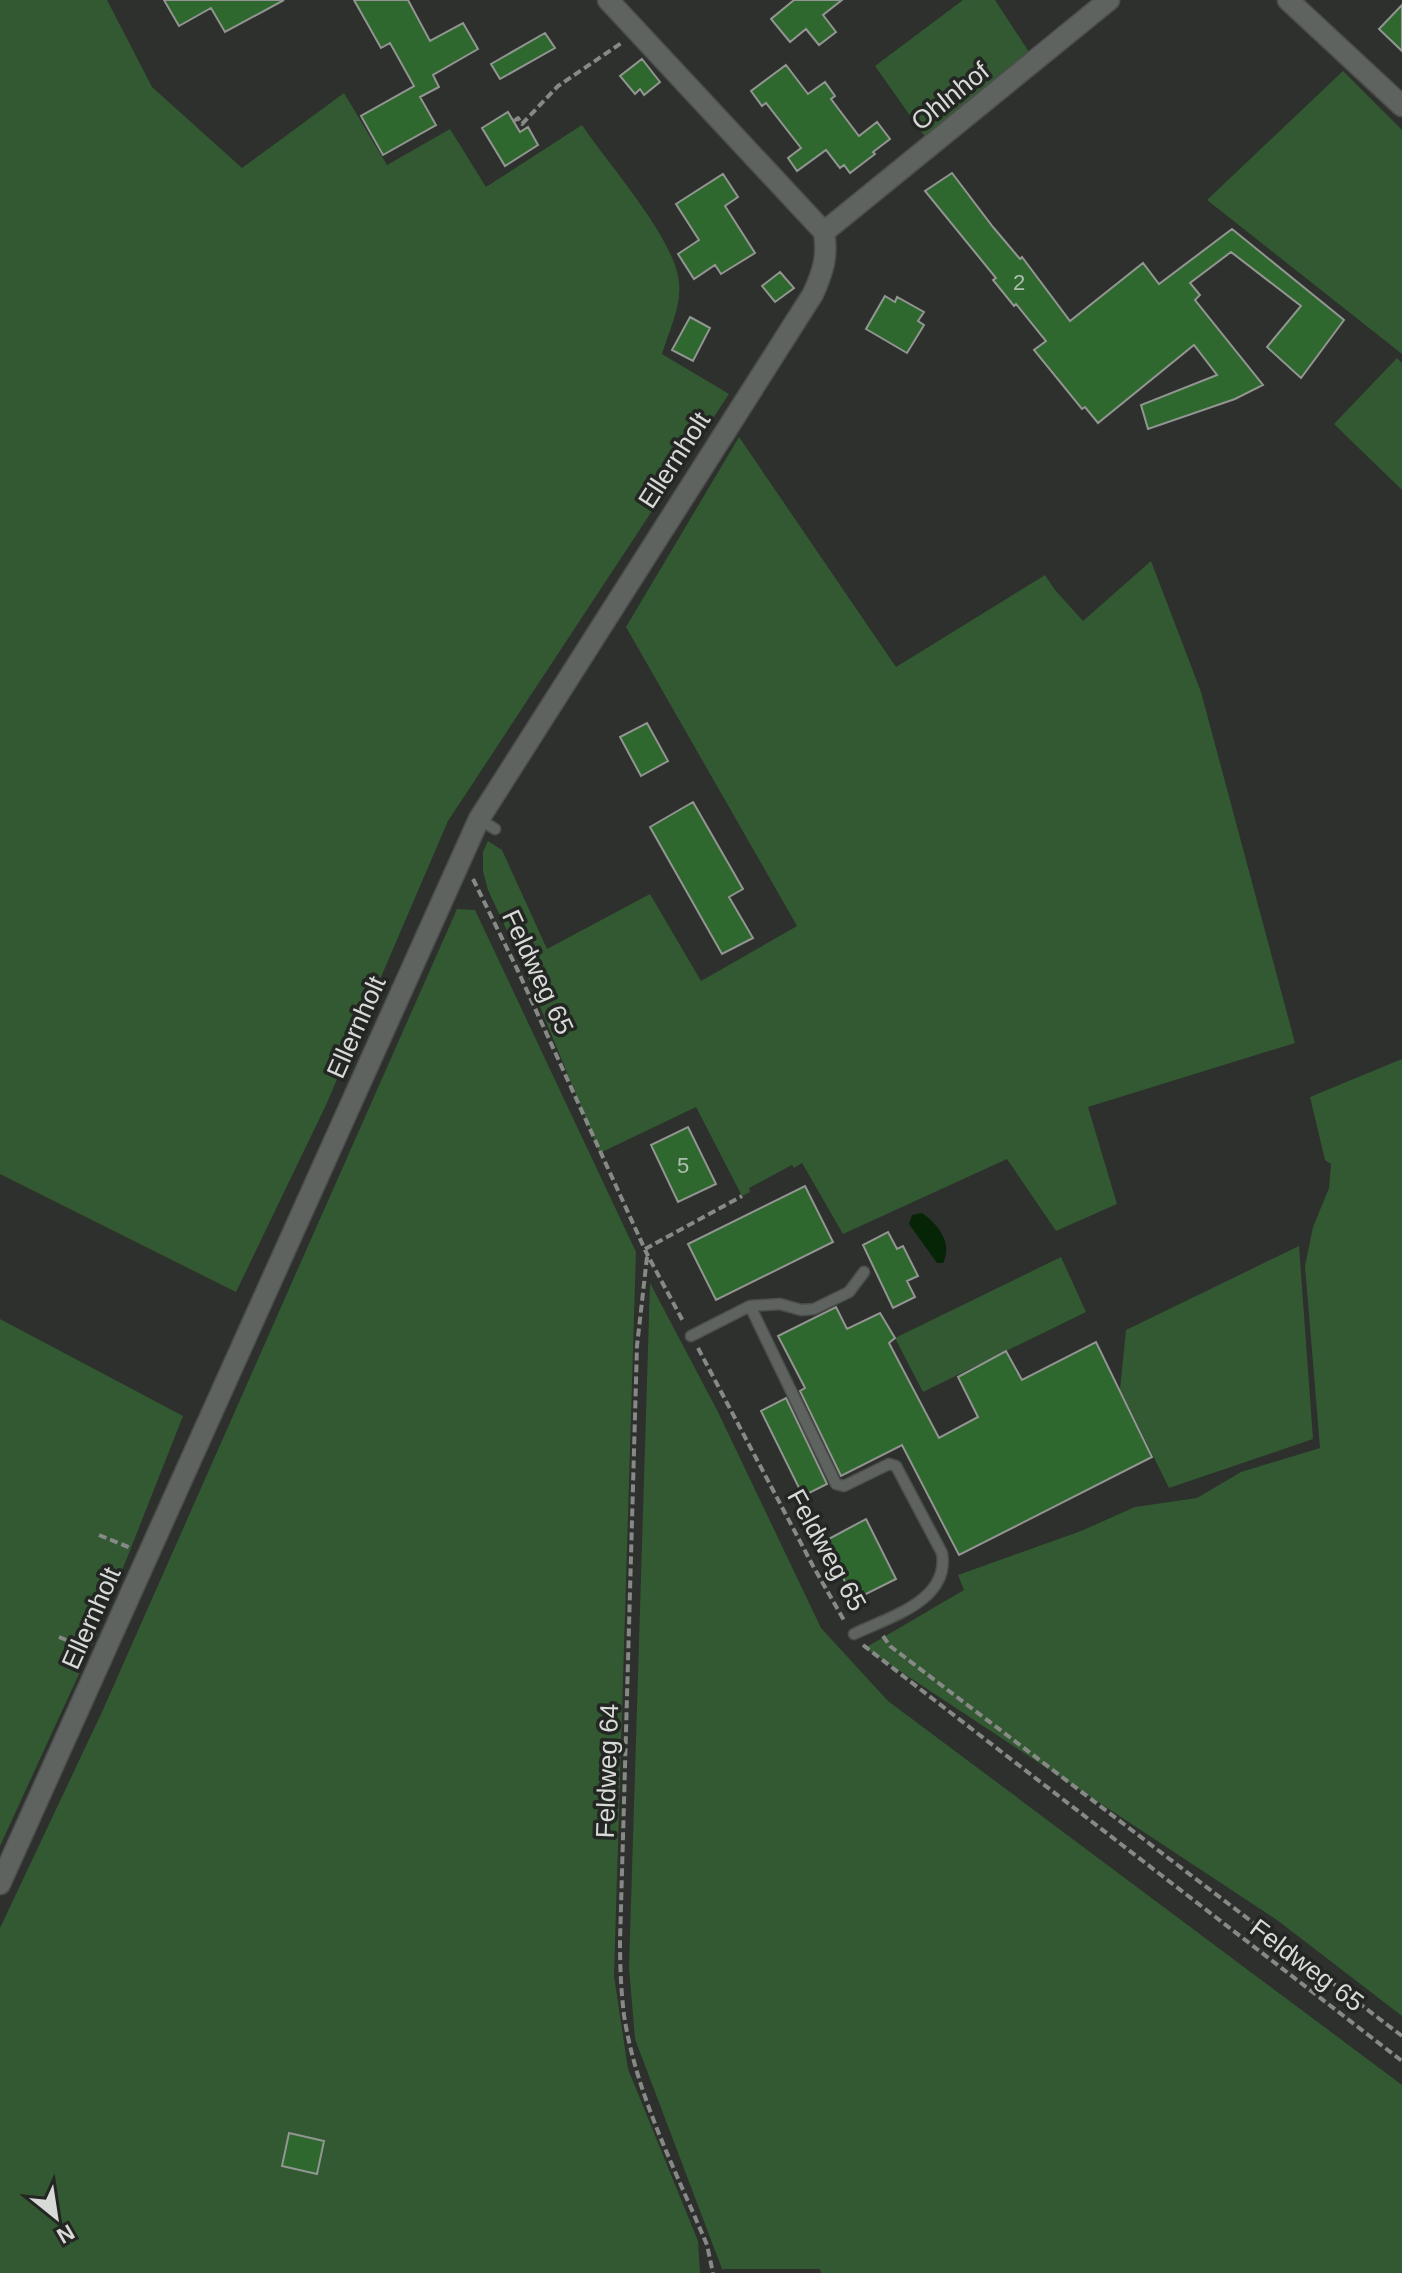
<svg xmlns="http://www.w3.org/2000/svg" width="1402" height="2273" viewBox="0 0 1402 2273" font-family="Arial,sans-serif">
  <style>
    .green { fill: #325931 }
    .water { fill: #062406 }
    .building { fill: #2f682e; stroke: #929592; stroke-width: 2 }
    .lines { fill: none; stroke-linecap: round; stroke-linejoin: round }
    .lane-casing { stroke: #4c4e4c; stroke-width: 13 }
    .street-casing { stroke: #4c4e4c; stroke-width: 23 }
    .path { stroke: #878986; stroke-width: 4; stroke-dasharray: 8 4; stroke-linecap: butt }
    .lane { stroke: #5f635f; stroke-width: 10 }
    .street { stroke: #5f635f; stroke-width: 20 }
    .labels { text-anchor: middle; stroke-width: 7; stroke-linejoin: round; paint-order: stroke }
    .number-label { font-size: 22px; fill: #aebeae }
    .street-label { font-size: 26px; fill: #d8dad8; stroke: #232623 }
  </style>
  <rect width="100%" height="100%" fill="#2d302c"/>
  <path class="green" d="M 0,0 L 107,0 L 152,87 L 242,168 L 344,93 L 387,165 L 450,129 L 486,187 L 582,125 C 609,165 669,232 678,276 C 684,302 669,330 662,354 L 729,394 L 448,821 L 326,1105 L 236,1292 L 0,1174 Z
    M 963,0 L 995,0 L 1031,55 L 926,138 L 875,66 Z
    M 1343,71 L 1402,130 L 1402,354 L 1207,200 Z
    M 1397,358 L 1402,363 L 1402,490 L 1334,424 Z
    M 739,437 L 896,667 L 1045,575 L 1055,590 L 1083,621 L 1151,561 L 1201,692 L 1295,1043 L 1088,1107 L 1117,1204 L 1056,1231 L 1007,1159 L 843,1234 L 802,1163 L 794,1168 L 792,1165 L 749,1188 L 750,1192 L 742,1196 L 696,1107 L 600,1153 L 522,963 L 488,890 L 483,871 L 483,852 L 488,841 L 502,850 L 547,949 L 650,894 L 701,981 L 797,926 L 626,627 Z
    M 457,909 L 475,910 L 636,1252 L 614,1976 L 628,2069 L 698,2241 L 700,2273 L 0,2273 L 0,1928 L 102,1712 Z
    M 1402,1059 L 1402,2016 L 1277,1920 L 865,1648 L 964,1590 L 958,1575 L 1081,1531 L 1135,1507 L 1197,1498 L 1241,1472 L 1320,1448 L 1305,1266 L 1313,1227 L 1329,1188 L 1331,1164 L 1325,1160 L 1310,1097 Z
    M 1299,1246 L 1313,1439 L 1169,1488 L 1120,1389 L 1126,1330 Z
    M 1061,1257 L 1086,1312 L 923,1392 L 895,1338 Z
    M 650,1283 L 718,1412 L 821,1628 L 888,1701 L 1402,2085 L 1402,2273 L 821,2273 L 820,2269 L 722,2269 L 635,2039 L 629,1968 Z
    M 0,1319 L 183,1416 L 95,1639 L 0,1846 Z"/>
  <path class="water" d="M 922,1213 C 938,1224 953,1243 943,1263 L 937,1263 L 909,1224 L 912,1215 Z"/>
  <path class="building" d="M 164,0 L 284,0 L 225,32 L 211,8 L 179,26 Z
    M 354,0 L 408,0 L 430,41 L 463,23 L 478,49 L 433,75 L 439,87 L 420,97 L 436,125 L 383,155 L 361,116 L 414,86 L 390,43 L 381,48 Z
    M 794,0 L 842,0 L 823,15 L 836,32 L 819,45 L 806,29 L 790,42 L 771,19 Z
    M 1402,5 L 1402,51 L 1379,29 Z
    M 545,33 L 555,48 L 500,79 L 491,64 Z
    M 642,59 L 660,82 L 644,95 L 640,89 L 635,94 L 620,76 Z
    M 786,65 L 808,94 L 825,82 L 835,96 L 831,99 L 859,136 L 877,122 L 890,139 L 873,152 L 875,154 L 850,173 L 844,165 L 840,168 L 826,150 L 797,171 L 788,158 L 801,148 L 766,103 L 762,106 L 751,91 Z
    M 508,112 L 520,132 L 528,127 L 538,145 L 505,166 L 482,128 Z
    M 952,173 L 993,227 L 1020,259 L 1022,257 L 1070,321 L 1143,263 L 1159,284 L 1232,229 L 1344,320 L 1301,378 L 1267,347 L 1301,306 L 1231,252 L 1190,283 L 1200,295 L 1195,300 L 1263,385 L 1235,399 L 1148,429 L 1141,405 L 1217,375 L 1194,345 L 1098,423 L 1085,407 L 1082,409 L 1034,350 L 1046,341 L 1016,304 L 1014,306 L 993,280 L 996,278 L 925,191 Z
    M 723,174 L 738,197 L 725,206 L 755,253 L 721,274 L 715,265 L 694,279 L 678,254 L 699,240 L 676,204 Z
    M 780,272 L 794,288 L 775,302 L 762,286 Z
    M 885,296 L 895,302 L 897,297 L 924,312 L 918,321 L 924,325 L 907,353 L 866,329 Z
    M 690,317 L 710,328 L 693,361 L 672,350 Z
    M 647,723 L 668,761 L 641,776 L 620,737 Z
    M 693,802 L 743,889 L 729,897 L 753,938 L 722,954 L 650,827 Z
    M 688,1127 L 716,1184 L 678,1202 L 651,1145 Z
    M 805,1186 L 833,1242 L 716,1300 L 688,1244 Z
    M 888,1232 L 897,1249 L 903,1246 L 918,1276 L 907,1281 L 915,1297 L 893,1308 L 863,1245 Z
    M 836,1307 L 847,1329 L 880,1313 L 895,1338 L 889,1343 L 939,1438 L 978,1417 L 958,1377 L 1006,1351 L 1022,1380 L 1096,1342 L 1152,1457 L 959,1555 L 902,1445 L 841,1476 L 800,1391 L 805,1388 L 778,1336 Z
    M 786,1398 L 827,1484 L 803,1496 L 761,1411 Z
    M 866,1519 L 896,1579 L 854,1600 L 825,1541 Z
    M 289,2133 L 324,2141 L 317,2174 L 282,2166 Z"/>
  <g class="lines">
    <g class="lane-casing">
      <path id="lane" d="M 479,819 L 495,829
        M 750,1306 L 836,1484 L 844,1486 L 889,1464 L 896,1466 L 942,1553 C 950,1601 889,1617 854,1634
        M 691,1336 L 750,1306 L 780,1304 L 801,1310 L 814,1309 L 849,1292 L 864,1272"/>
    </g>
    <g class="street-casing">
      <path id="street" d="M 608,0 L 824,232
        M 1288,0 L 1402,106
        M 824,232 L 1109,0
        M 0,1884 L 479,819 L 813,294 C 823,272 828,256 824,232"/>
    </g>
    <path class="path" d="M 514,121 L 518,118 L 522,124 L 558,86 L 623,42
      M 473,879 L 518,971 L 647,1254 L 684,1323
      M 645,1249 L 742,1196
      M 647,1257 L 637,1346 L 620,1942 C 620,1966 621,1991 624,2015 C 636,2095 676,2171 707,2245 L 713,2273
      M 698,1348 L 813,1566 L 845,1622
      M 99,1535 L 131,1548
      M 883,1636 L 890,1646 L 1402,2036
      M 59,1637 L 86,1648
      M 863,1645 L 1402,2061"/>
    <use href="#lane" class="lane"/>
    <use href="#street" class="street"/>
  </g>
  <g class="labels">
    <g class="number-label">
      <text x="1019" y="290">2</text>
      <text x="683" y="1173">5</text>
    </g>
    <g class="street-label">
      <text transform="translate(950 96) rotate(-39)" y="9">Ohlnhof</text>
      <text transform="translate(674 460) rotate(-57)" y="9">Ellernholt</text>
      <text transform="translate(538 972) rotate(65)" y="9">Feldweg 65</text>
      <text transform="translate(356 1027) rotate(-66)" y="9">Ellernholt</text>
      <text transform="translate(827 1550) rotate(61)" y="9">Feldweg 65</text>
      <text transform="translate(91 1618) rotate(-66)" y="9">Ellernholt</text>
      <text transform="translate(607 1771) rotate(-88)" y="9">Feldweg 64</text>
      <text transform="translate(1307 1965) rotate(37)" y="9">Feldweg 65</text>
    </g>
  </g>
  <g transform="translate(56 2217) rotate(150)" stroke="#232623" stroke-width="6" paint-order="stroke">
  <path d="M0-6L14 30L0 20L-14 30Z" fill="#d8dad8"/>
  <text y="-12" font-size="22" font-weight="bold" text-anchor="middle" fill="#d8dad8">N</text>
  </g>
</svg>
